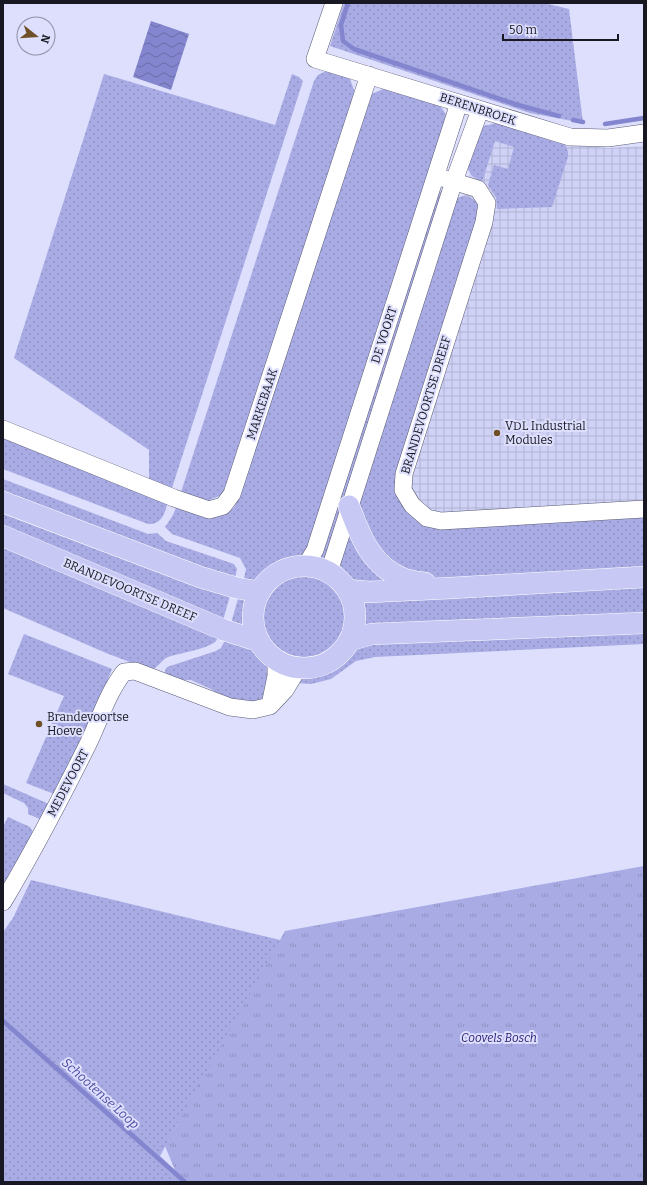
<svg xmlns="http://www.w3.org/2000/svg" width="647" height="1185" viewBox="0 0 647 1185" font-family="Bitter,serif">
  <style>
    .industrial { fill: url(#industrial-grid) }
    .grass { fill: url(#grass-dots) }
    .park { fill: url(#park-tufts) }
    .water { fill: url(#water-waves) }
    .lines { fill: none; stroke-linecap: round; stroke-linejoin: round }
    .stream { stroke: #8385ce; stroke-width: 4.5 }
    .minor-casing { stroke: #5a5c75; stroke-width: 18 }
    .major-casing { stroke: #fff; stroke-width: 22 }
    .minor { stroke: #fff; stroke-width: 17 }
    .major { stroke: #c7c8f4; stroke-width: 21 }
    .poi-dot { fill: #6f4f25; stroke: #dddffd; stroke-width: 1.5 }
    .labels { text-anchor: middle; stroke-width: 4; stroke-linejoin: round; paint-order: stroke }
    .street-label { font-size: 12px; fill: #171822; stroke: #dddffd }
    .poi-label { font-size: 12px; fill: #171822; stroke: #dddffd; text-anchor: start }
    .park-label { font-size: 12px; font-style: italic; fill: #2b1d73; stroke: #dddffd }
    .water-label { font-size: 13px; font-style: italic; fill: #4e49a1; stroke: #dddffd }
  </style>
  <defs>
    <pattern id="industrial-grid" width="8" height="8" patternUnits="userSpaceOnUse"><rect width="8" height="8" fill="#cfd1f6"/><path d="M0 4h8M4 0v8" fill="none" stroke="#b1b3d3"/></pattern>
    <pattern id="grass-dots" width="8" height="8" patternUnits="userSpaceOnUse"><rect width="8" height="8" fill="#a8abe4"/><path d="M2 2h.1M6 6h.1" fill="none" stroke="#9092c3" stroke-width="1.8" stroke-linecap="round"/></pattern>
    <pattern id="park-tufts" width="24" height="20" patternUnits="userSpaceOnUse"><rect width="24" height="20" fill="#a8abe4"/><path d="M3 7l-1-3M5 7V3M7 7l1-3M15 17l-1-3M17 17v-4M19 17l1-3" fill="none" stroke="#9092c3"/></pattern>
    <pattern id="water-waves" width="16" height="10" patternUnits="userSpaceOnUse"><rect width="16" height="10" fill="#8385ce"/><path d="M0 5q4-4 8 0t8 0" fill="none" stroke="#6a6ca7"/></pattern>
  </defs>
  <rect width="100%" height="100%" fill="#dddffd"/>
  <path class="industrial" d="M 496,122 L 564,143 L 608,148 L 644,146 L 644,549 L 438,561 L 372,495 L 484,128 Z"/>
  <path class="grass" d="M 344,3 L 544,3 L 569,9 L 583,123 L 530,113 L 330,46 Z
    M 328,70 L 346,71 L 350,79 L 355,93 L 224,494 L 205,502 L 181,492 L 314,81 L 318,75 Z
    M 104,74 L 275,125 L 292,74 L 299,77 L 303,81 L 172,488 L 149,479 L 149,450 L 14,358 Z
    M 390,86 L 439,104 L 447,116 L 315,540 L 302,557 L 277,567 L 254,582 L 243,583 L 246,569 L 240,558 L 172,534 L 165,527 L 173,515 L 177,505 C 196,512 219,526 235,506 L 367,104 L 372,94 Z
    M 498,123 L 565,144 L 568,152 L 568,157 L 552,207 L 497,209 L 496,197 L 488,185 L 494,165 L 508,169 L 514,147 L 495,141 L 482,182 L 472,176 L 466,166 L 483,126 Z
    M 443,189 L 327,564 L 318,561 L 438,194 Z
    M 463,196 C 473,197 478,201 479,212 L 402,466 L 415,516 L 644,516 L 644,568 L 434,580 L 415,577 L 383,559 L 360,513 L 359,501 L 457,198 Z
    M 3,436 L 168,501 C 165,513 162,525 148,524 L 3,469 Z
    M 3,479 L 148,534 L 157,533 L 166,541 L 234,564 L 237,569 L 234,583 L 3,498 Z
    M 3,507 L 231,592 L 222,624 L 3,532 Z
    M 350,524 L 405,585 L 348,580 L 340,564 Z
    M 3,540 L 219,633 C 218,635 218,639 216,641 C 209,649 179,653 168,657 C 161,660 158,668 151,670 L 106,653 L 3,608 Z
    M263 618a42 42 0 1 1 84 0a42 42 0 1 1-84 0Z
    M 644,582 L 644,613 L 361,630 L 362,610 L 360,599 Z
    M 239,595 L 249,598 L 245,615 L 247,629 L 230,627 Z
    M 644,630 L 644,644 L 375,657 L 356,661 L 331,679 L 311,684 L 297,683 L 305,677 L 332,668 L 364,642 Z
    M 24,634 L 112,669 L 82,745 L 54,794 L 26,783 L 64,696 L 8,674 Z
    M 227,636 L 257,651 L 271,668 L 264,699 L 259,704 L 225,699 L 211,689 L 191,680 L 175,680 L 166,676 L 165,671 L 167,667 L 216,651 L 221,648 Z
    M 3,784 L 49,804 L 42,820 L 28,814 L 28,808 L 24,803 L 3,793 Z
    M 8,817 L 30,827 L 33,832 L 3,890 L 3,827 Z
    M 31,880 L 301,945 L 179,1121 L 160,1156 L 188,1182 L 3,1182 L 3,932 L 13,918 Z"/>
  <path class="park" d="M 644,866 L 644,1182 L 180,1182 L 165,1146 L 285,931 Z"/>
  <path class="water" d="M 151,21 L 189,34 L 171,90 L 133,77 Z"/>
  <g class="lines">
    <path class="stream" d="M 348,3 L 341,25 L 343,41 L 354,49 L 518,105 L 559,116
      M 573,120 L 583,122
      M 605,124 L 644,118
      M 3,1021 L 185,1182"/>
    <g class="minor-casing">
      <path id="minor" d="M 334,3 L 315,59 L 570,137 L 608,138 L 644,133
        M 436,176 L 478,189 L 487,203 L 484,222 L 404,474 L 403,490 L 412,505 L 427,518 L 441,521 L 644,509
        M 3,429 L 174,498 L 209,510 L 223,506 L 232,494 L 369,75
        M 306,565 L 315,550 L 459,103
        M 329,572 L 454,181 L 480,110
        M 270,705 L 276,676 L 276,659
        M 3,902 C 33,852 60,800 86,748 C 99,723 106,695 124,672 L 135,671 L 230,707 L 253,710 L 270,706 L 285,690 L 296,672 L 301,668"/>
    </g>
    <g class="major-casing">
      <path id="major" d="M 3,502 L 200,577 L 237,588 L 260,592
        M 349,506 C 360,536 371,566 404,579 C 410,581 418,582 425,583
        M 3,536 L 224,630 L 259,641
        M253 617a51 51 0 1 1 102 0a51 51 0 1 1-102 0Z
        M 348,590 L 369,592 L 451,588 L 644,577
        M 350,640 L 372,634 L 644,623"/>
    </g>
    <use href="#minor" class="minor"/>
    <use href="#major" class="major"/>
  </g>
  <g class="poi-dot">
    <circle cx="497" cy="433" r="4"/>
    <circle cx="39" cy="724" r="4"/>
  </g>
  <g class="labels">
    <g class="street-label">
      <text transform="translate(478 109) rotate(18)" y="4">BERENBROEK</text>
      <text transform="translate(384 335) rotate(-72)" y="4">DE VOORT</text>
      <text transform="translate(262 404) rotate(-72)" y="4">MARKEBAAK</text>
      <text transform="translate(426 405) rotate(-73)" y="4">BRANDEVOORTSE DREEF</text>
      <text transform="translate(130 590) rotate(23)" y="4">BRANDEVOORTSE DREEF</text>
      <text transform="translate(68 783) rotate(-62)" y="4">MEDEVOORT</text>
    </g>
    <g class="poi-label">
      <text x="505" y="430">VDL Industrial<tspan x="505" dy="14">Modules</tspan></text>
      <text x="47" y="721">Brandevoortse<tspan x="47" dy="14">Hoeve</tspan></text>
    </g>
    <g class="park-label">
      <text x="499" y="1042">Coovels Bosch</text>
    </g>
    <g class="water-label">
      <text transform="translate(101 1093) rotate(42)" y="5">Schootense Loop</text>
    </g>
  </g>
  <rect width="647" height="1185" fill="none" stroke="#171822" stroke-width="8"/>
  <g transform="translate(36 36) rotate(107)"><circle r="19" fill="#dddffd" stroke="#8e8fa5"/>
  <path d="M0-3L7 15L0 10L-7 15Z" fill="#6f4f25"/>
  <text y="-6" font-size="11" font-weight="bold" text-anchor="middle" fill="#171822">N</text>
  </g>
  <path d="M503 34v6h115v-6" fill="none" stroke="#171822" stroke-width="2"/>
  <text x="509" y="34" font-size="12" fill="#171822" stroke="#dddffd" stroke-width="3" paint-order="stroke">50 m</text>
</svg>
